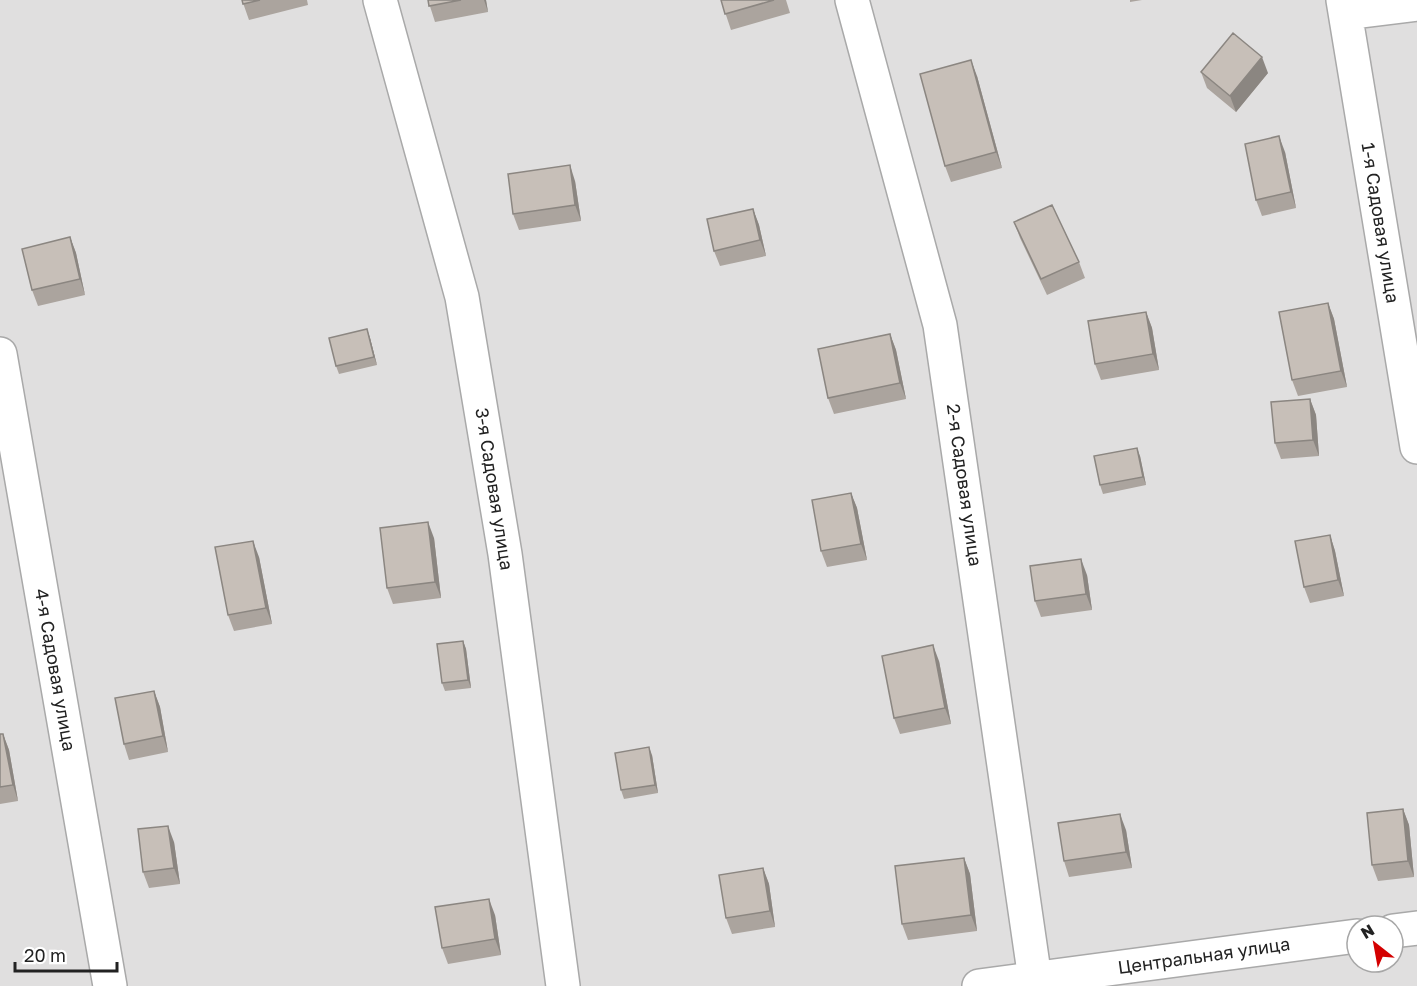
<svg xmlns="http://www.w3.org/2000/svg" width="1417" height="986" viewBox="0 0 1417 986" font-family="'Golos Text',sans-serif">
  <style>
    .residential { fill: #e0dfdf; fill-rule: evenodd }
    .lines { fill: none; stroke-linecap: round; stroke-linejoin: round }
    .minor-casing { stroke: #a9a9a9; stroke-width: 36 }
    .minor { stroke: #fff; stroke-width: 33 }
    .wall { fill: #aba49e }
    .shaded-wall { fill: #8b8681 }
    .building { fill: #c7bfb8; stroke: #8b8681; stroke-width: 1.5 }
    .labels { text-anchor: middle; stroke-width: 4.5; stroke-linejoin: round; paint-order: stroke }
    .street-label { font-size: 18px; fill: #222; stroke: #fff }
  </style>
  <rect width="100%" height="100%" fill="#f2efe9"/>
  <path class="residential" d="M 0,0 L 1417,0 L 1417,986 L 0,986 ZM 1357,926 L 1393,926 L 1393,962 L 1357,962 Z"/>
  <g class="lines">
    <g class="minor-casing">
      <path id="minor" d="M 380,0 L 462,297 L 505,554 L 563,986
        M 852,0 L 940,325 L 1035,979
        M 1343,0 L 1417,447
        M 1346,13 L 1417,4
        M 0,354 L 110,986
        M 1393,931 L 1417,928
        M 979,986 L 1357,936"/>
    </g>
    <use href="#minor" class="minor"/>
  </g>
  <path class="wall" d="M 242,0 L 307,0 L 308,5 L 249,20 Z
    M 428,0 L 486,0 L 488,12 L 435,22 Z
    M 721,0 L 786,0 L 790,13 L 731,30 Z
    M 1130,0 L 1142,0 L 1130,2 Z
    M 1201,72 L 1268,73 L 1236,112 L 1207,88 Z
    M 977,76 L 1002,168 L 951,182 L 945,166 Z
    M 1285,152 L 1296,208 L 1262,216 L 1256,200 Z
    M 575,181 L 581,221 L 519,230 L 513,214 Z
    M 753,209 L 759,225 L 766,256 L 720,266 L 714,251 Z
    M 1014,222 L 1079,262 L 1085,278 L 1047,295 L 1020,238 Z
    M 70,237 L 76,253 L 85,295 L 38,306 L 32,290 Z
    M 1328,303 L 1334,319 L 1347,387 L 1298,396 L 1292,380 Z
    M 1146,312 L 1152,328 L 1159,370 L 1101,380 L 1095,364 Z
    M 367,329 L 370,338 L 377,365 L 339,374 L 336,366 Z
    M 890,334 L 896,350 L 906,399 L 834,414 L 828,398 Z
    M 1310,399 L 1316,415 L 1319,456 L 1281,459 L 1275,443 Z
    M 1140,456 L 1146,485 L 1103,494 L 1100,485 Z
    M 851,493 L 857,508 L 867,560 L 827,567 L 821,551 Z
    M 1330,535 L 1335,551 L 1344,596 L 1310,603 L 1304,587 Z
    M 434,538 L 441,598 L 393,604 L 387,588 Z
    M 259,557 L 272,624 L 234,631 L 228,615 Z
    M 1087,575 L 1092,610 L 1041,617 L 1035,601 Z
    M 463,641 L 466,649 L 471,688 L 445,691 L 442,683 Z
    M 939,661 L 951,724 L 900,734 L 894,718 Z
    M 154,691 L 160,707 L 168,752 L 129,760 L 124,744 Z
    M 0,734 L 3,734 L 9,750 L 18,801 L 0,804 Z
    M 652,755 L 658,793 L 624,799 L 621,790 Z
    M 1403,809 L 1409,825 L 1414,877 L 1378,881 L 1372,865 Z
    M 1126,830 L 1132,868 L 1069,877 L 1064,861 Z
    M 174,842 L 180,884 L 149,888 L 143,872 Z
    M 964,858 L 970,874 L 977,931 L 908,940 L 902,924 Z
    M 763,868 L 769,884 L 775,927 L 732,934 L 726,918 Z
    M 495,915 L 501,955 L 448,964 L 442,948 Z"/>
  <path class="shaded-wall" d="M 484,0 L 486,0 L 488,12 Z
    M 1262,57 L 1268,73 L 1236,112 L 1230,96 Z
    M 971,60 L 977,76 L 1002,168 L 996,152 Z
    M 1279,136 L 1285,152 L 1296,208 L 1291,192 Z
    M 570,165 L 575,181 L 581,221 L 575,205 Z
    M 753,209 L 759,225 L 766,256 L 760,240 Z
    M 70,237 L 76,253 L 85,295 L 80,279 Z
    M 1328,303 L 1334,319 L 1347,387 L 1341,371 Z
    M 1146,312 L 1152,328 L 1159,370 L 1153,354 Z
    M 367,329 L 370,338 L 377,365 L 374,357 Z
    M 890,334 L 896,350 L 906,399 L 900,383 Z
    M 1310,399 L 1316,415 L 1319,456 L 1313,440 Z
    M 1137,448 L 1140,456 L 1146,485 L 1143,477 Z
    M 851,493 L 857,508 L 867,560 L 861,544 Z
    M 428,522 L 434,538 L 441,598 L 435,582 Z
    M 1330,535 L 1335,551 L 1344,596 L 1338,580 Z
    M 253,541 L 259,557 L 272,624 L 266,608 Z
    M 1081,559 L 1087,575 L 1092,610 L 1086,594 Z
    M 463,641 L 466,649 L 471,688 L 468,680 Z
    M 933,645 L 939,661 L 951,724 L 945,708 Z
    M 154,691 L 160,707 L 168,752 L 163,736 Z
    M 3,734 L 9,750 L 18,801 L 13,785 Z
    M 649,747 L 652,755 L 658,793 L 655,785 Z
    M 1403,809 L 1409,825 L 1414,877 L 1408,861 Z
    M 1120,814 L 1126,830 L 1132,868 L 1126,852 Z
    M 168,826 L 174,842 L 180,884 L 174,868 Z
    M 964,858 L 970,874 L 977,931 L 971,915 Z
    M 763,868 L 769,884 L 775,927 L 770,911 Z
    M 489,899 L 495,915 L 501,955 L 495,939 Z"/>
  <path class="building" d="M 242,0 L 260,0 L 243,4 Z
    M 428,0 L 461,0 L 429,6 Z
    M 721,0 L 774,0 L 725,14 Z
    M 1233,33 L 1262,57 L 1230,96 L 1201,72 Z
    M 971,60 L 996,152 L 945,166 L 920,74 Z
    M 1279,136 L 1291,192 L 1256,200 L 1245,144 Z
    M 570,165 L 575,205 L 513,214 L 508,174 Z
    M 1052,205 L 1079,262 L 1041,279 L 1014,222 Z
    M 753,209 L 760,240 L 714,251 L 707,219 Z
    M 70,237 L 80,279 L 32,290 L 22,249 Z
    M 1328,303 L 1341,371 L 1292,380 L 1279,312 Z
    M 1146,312 L 1153,354 L 1095,364 L 1088,321 Z
    M 367,329 L 374,357 L 336,366 L 329,338 Z
    M 890,334 L 900,383 L 828,398 L 818,349 Z
    M 1310,399 L 1313,440 L 1275,443 L 1271,402 Z
    M 1137,448 L 1143,477 L 1100,485 L 1094,456 Z
    M 851,493 L 861,544 L 821,551 L 812,500 Z
    M 428,522 L 435,582 L 387,588 L 380,528 Z
    M 1330,535 L 1338,580 L 1304,587 L 1295,541 Z
    M 253,541 L 266,608 L 228,615 L 215,547 Z
    M 1081,559 L 1086,594 L 1035,601 L 1030,566 Z
    M 463,641 L 468,680 L 442,683 L 437,644 Z
    M 933,645 L 945,708 L 894,718 L 882,656 Z
    M 154,691 L 163,736 L 124,744 L 115,698 Z
    M 0,734 L 3,734 L 13,785 L 0,787 Z
    M 649,747 L 655,785 L 621,790 L 615,753 Z
    M 1403,809 L 1408,861 L 1372,865 L 1367,813 Z
    M 1120,814 L 1126,852 L 1064,861 L 1058,823 Z
    M 168,826 L 174,868 L 143,872 L 138,829 Z
    M 964,858 L 971,915 L 902,924 L 895,866 Z
    M 763,868 L 770,911 L 726,918 L 719,875 Z
    M 489,899 L 495,939 L 442,948 L 435,907 Z"/>
  <g class="labels">
    <g class="street-label">
      <text transform="translate(1380 223) rotate(81)" y="6">1-я Садовая улица</text>
      <text transform="translate(964 485) rotate(82)" y="6">2-я Садовая улица</text>
      <text transform="translate(494 489) rotate(81)" y="6">3-я Садовая улица</text>
      <text transform="translate(55 670) rotate(80)" y="6">4-я Садовая улица</text>
      <text transform="translate(1204 956) rotate(-8)" y="6">Центральная улица</text>
    </g>
  </g>
  <g transform="translate(1375 944) rotate(329)"><circle r="28" fill="#ffffff" stroke="#a7a7a7" stroke-width="1.5"/>
  <path d="M0-4.5L10 22L0 15L-10 22Z" fill="#d40000"/>
  <text y="-9" font-size="16" font-weight="bold" text-anchor="middle" fill="#222222">N</text>
  </g>
  <path d="M15 962v9h102v-9" fill="none" stroke="#222222" stroke-width="3"/>
  <text x="24" y="962" font-size="18" fill="#222222" stroke="#ffffff" stroke-width="4.5" paint-order="stroke">20 m</text>
</svg>
